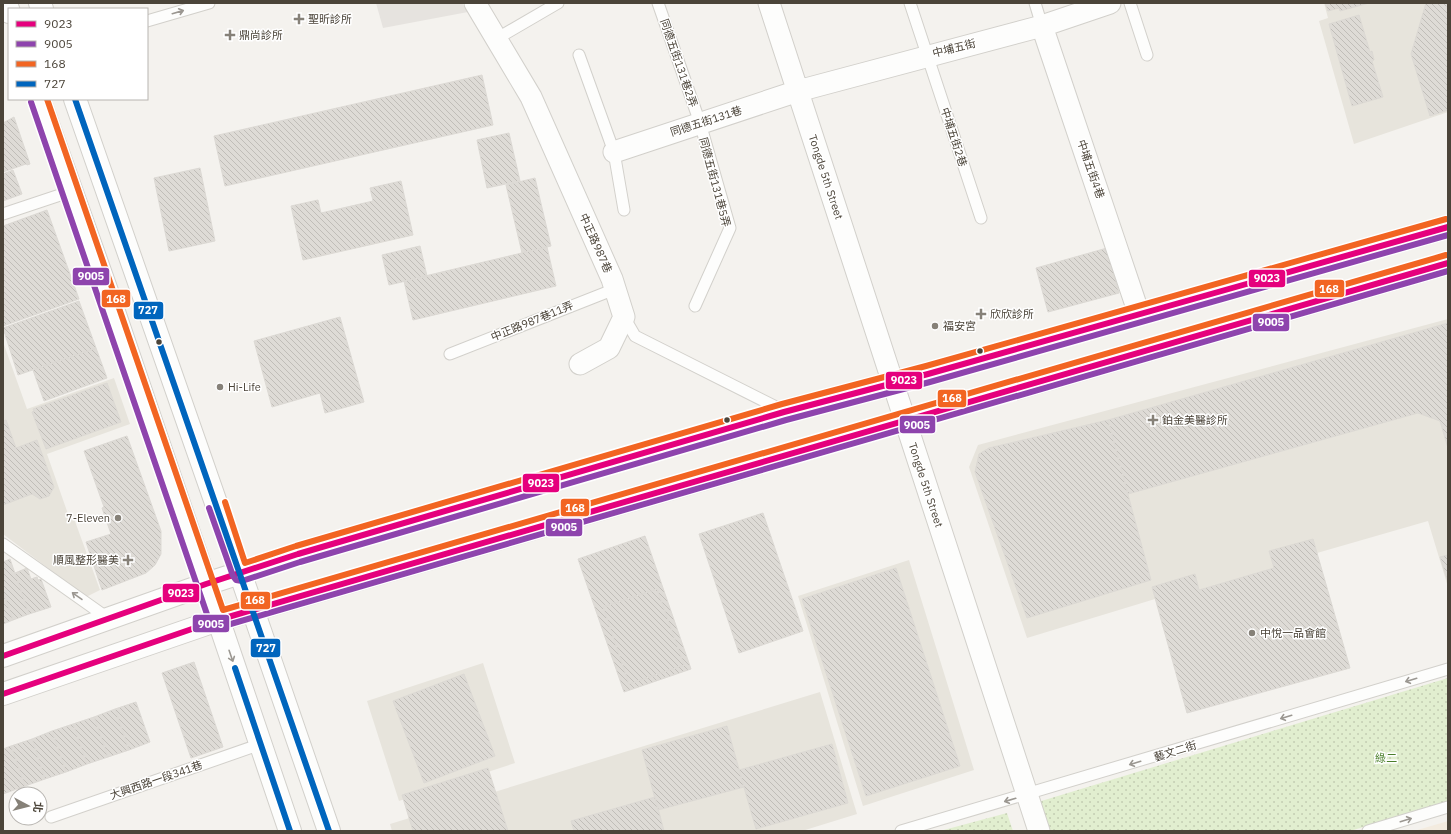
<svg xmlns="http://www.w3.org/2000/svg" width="1451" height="834" viewBox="0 0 1451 834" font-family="'IBM Plex Sans','Noto Sans TC',sans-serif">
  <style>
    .residential { fill: #e7e4dc }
    .commercial { fill: #f3ebdf }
    .park { fill: url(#park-dots) }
    .parking { fill: #e6e3df }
    .building { fill: url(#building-back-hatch); stroke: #dcd9d4; fill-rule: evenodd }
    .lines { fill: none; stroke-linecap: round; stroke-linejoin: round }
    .service-casing { stroke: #d2d0cb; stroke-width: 13 }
    .minor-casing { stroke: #d2d0cb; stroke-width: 23 }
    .tertiary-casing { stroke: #d2d0cb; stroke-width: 24 }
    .service { stroke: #fdfdfc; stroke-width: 11 }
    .minor { stroke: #fdfdfc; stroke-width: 21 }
    .tertiary { stroke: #fdfdfc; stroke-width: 22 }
    .bus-1-casing { stroke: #fff; stroke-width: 9 }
    .bus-2-casing { stroke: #fff; stroke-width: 9 }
    .bus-3-casing { stroke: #fff; stroke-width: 9 }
    .bus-4-casing { stroke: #fff; stroke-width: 9 }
    .bus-1 { stroke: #e5007d; stroke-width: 6 }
    .bus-2 { stroke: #8e44ad; stroke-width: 6 }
    .bus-3 { stroke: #f26522; stroke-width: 6 }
    .bus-4 { stroke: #0065bd; stroke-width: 6 }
    .oneway { stroke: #9b9791 }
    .poi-dot { fill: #868178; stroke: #fff; stroke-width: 1.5 }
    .bus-dot { fill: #4b4439; stroke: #fff; stroke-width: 1.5 }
    .labels { text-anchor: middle; stroke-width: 3; stroke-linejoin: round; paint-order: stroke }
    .poi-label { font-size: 11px; fill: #4b4439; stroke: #fff; text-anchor: start }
    .street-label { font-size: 11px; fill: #4b4439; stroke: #fff }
    .park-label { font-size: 11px; fill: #4a7f2a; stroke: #fff }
    .line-badge { stroke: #fff; stroke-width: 1.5 }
    .badge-label { font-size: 11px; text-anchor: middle; font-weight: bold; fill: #fff }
  </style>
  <defs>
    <pattern id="park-dots" width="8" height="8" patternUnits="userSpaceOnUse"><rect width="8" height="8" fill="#e1eecf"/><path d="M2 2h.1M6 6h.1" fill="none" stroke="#c3cdb2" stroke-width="1.8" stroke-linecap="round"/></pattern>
    <pattern id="building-back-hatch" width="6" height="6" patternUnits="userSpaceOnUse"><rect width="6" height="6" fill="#dedbd6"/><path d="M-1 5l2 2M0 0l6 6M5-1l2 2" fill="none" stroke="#c0bdb8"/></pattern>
  </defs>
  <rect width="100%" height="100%" fill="#f4f2ee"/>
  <path class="residential" d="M 1324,3 L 1448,3 L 1448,112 L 1354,144 L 1319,21 L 1328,18 Z
    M 1448,319 L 1448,587 L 1428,521 L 1317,553 L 1350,668 L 1155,599 L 1027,638 L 969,467 L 978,445 Z
    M 3,342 L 27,409 L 114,378 L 130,424 L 47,454 L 68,514 L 72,513 L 100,590 L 86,597 L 3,534 Z
    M 909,560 L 974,770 L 863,806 L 798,596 Z
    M 483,663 L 515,763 L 399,801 L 367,701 Z
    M 820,692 L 857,814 L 802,831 L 392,831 L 390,824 Z"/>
  <path class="commercial" d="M 1448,821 L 1448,831 L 1414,831 Z"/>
  <path class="park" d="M 1448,678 L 1448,802 L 1350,831 L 1047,831 L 1038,802 Z
    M 1007,813 L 1013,831 L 940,831 Z"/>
  <path class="parking" d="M 376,3 L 462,3 L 468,12 L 383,28 Z"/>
  <path class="building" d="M 1325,3 L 1369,3 L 1340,11 L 1339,8 L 1328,11 Z
    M 1426,3 L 1446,3 L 1448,11 L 1448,110 L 1430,116 L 1411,54 Z
    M 1359,15 L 1370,52 L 1372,51 L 1374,60 L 1372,61 L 1383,97 L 1352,106 L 1329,24 Z
    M 482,75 L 493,125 L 225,186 L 214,136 Z
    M 14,117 L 30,164 L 27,165 L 26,164 L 3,172 L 3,123 Z
    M 509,133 L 520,181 L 487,188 L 477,140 Z
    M 200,168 L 215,241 L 169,251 L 154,178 Z
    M 13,170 L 22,194 L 3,201 L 3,174 Z
    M 535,178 L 551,246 L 522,253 L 506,185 Z
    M 401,181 L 413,235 L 303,260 L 291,206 L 318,200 L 321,213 L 373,201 L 370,188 Z
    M 47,210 L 79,299 L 3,326 L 3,226 Z
    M 420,246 L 427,276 L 389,285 L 382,255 Z
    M 547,247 L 556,286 L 413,320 L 404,281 Z
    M 1107,248 L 1119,293 L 1048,312 L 1036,268 Z
    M 79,301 L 96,348 L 18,375 L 3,328 Z
    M 340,317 L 364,402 L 325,413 L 320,393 L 272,407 L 254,341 Z
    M 1448,323 L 1448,448 L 1440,421 L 1418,413 L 1128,494 L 1108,420 Z
    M 96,348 L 107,378 L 44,401 L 33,370 Z
    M 107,383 L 121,422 L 46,449 L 32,412 L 34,411 L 33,409 Z
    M 6,420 L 16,448 L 37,440 L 54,487 L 49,496 L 40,499 L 32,494 L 3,505 L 3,421 Z
    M 1108,420 L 1151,580 L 1027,618 L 975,472 L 979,454 L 989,448 Z
    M 127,436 L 161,531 L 161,554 L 155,565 L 146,573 L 102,590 L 86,542 L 111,534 L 102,508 L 104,507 L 84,451 Z
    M 763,513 L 803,631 L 739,653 L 699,534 Z
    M 645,536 L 691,669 L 624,692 L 578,559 ZM 657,589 L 684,665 L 629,684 L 603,607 Z
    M 1313,539 L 1350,668 L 1187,713 L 1152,587 L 1195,574 L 1199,590 L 1274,568 L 1269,551 Z
    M 1448,555 L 1448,582 L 1440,557 Z
    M 10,559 L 29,614 L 13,620 L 3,592 L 3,562 Z
    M 27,568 L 31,579 L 37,577 L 38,580 L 41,579 L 51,607 L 29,614 L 15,573 Z
    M 896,568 L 960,766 L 866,796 L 802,599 Z
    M 657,589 L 684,665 L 629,684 L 603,607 Z
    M 3,592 L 13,620 L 3,624 Z
    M 194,662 L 223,747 L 191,758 L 162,673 Z
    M 464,674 L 495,756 L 424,783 L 393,701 Z
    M 136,702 L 150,742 L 129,750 L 115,709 Z
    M 115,709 L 129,750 L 108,757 L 94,717 Z
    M 94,717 L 108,757 L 87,764 L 73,724 Z
    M 73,724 L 87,764 L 66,772 L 52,731 Z
    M 727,726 L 744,787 L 658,810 L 642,750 Z
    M 52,731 L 66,772 L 45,779 L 32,739 Z
    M 32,739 L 45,779 L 25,786 L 11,746 Z
    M 832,744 L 848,803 L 756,829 L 739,770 Z
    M 11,746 L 25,786 L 3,794 L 3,749 Z
    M 488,768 L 508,831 L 413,831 L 402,795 Z
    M 655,797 L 664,831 L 574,831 L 571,821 Z"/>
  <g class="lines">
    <g class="service-casing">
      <path id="service" d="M 658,3 L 700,123 L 730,228 L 695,306
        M 910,3 L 981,218
        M 1035,3 L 1042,26
        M 1130,3 L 1147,55
        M 147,21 L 209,3
        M 496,39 L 558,3
        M 579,55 L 614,152 L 624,210
        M 3,214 L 72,191
        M 624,317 L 635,336 L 784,411
        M 450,354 L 615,289
        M 3,544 L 109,619
        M 51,817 L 261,744
        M 901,831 L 1448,669
        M 1368,831 L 1448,807"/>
    </g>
    <g class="minor-casing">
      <path id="minor" d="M 475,3 L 531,97 L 612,279 L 624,317 L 609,348 L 580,364
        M 769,3 L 1039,831
        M 1042,26 L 1139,314
        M 614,152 L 798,91 L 1042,26 L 1110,3"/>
    </g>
    <g class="tertiary-casing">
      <path id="tertiary" d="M 6,3 L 9,12
        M 40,3 L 42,9
        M 39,99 L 108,294 L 290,831
        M 75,99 L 223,523 L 329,831
        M 3,656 L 206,584 L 298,554 L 784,412 L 928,374 L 1448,227
        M 3,694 L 218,620 L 1448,263"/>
    </g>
    <use href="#service" class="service"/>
    <use href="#minor" class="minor"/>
    <use href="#tertiary" class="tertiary"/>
    <g class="bus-1-casing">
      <path id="bus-1" d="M 3,656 L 206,584 L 298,554 L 784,412 L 928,374 L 1448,227
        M 3,694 L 218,620 L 1448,263"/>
    </g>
    <g class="bus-2-casing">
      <path id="bus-2" d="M 31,102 L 210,623 L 217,628 L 1448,271
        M 209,508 L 233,576 L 236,580 L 242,581 L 300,562 L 786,420 L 930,382 L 1448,235"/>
    </g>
    <g class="bus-3-casing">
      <path id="bus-3" d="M 47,99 L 223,610 L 1446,255
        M 225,502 L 245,563 L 296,546 L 782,404 L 926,366 L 1446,219"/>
    </g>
    <g class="bus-4-casing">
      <path id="bus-4" d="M 75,99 L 329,831
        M 235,668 L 290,831"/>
    </g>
    <use href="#bus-1" class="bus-1"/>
    <use href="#bus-2" class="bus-2"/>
    <use href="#bus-3" class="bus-3"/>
    <use href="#bus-4" class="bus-4"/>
  </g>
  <defs><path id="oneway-shaft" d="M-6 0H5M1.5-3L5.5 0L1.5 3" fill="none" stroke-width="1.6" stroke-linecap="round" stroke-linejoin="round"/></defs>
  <g class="oneway">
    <use href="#oneway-shaft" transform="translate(178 12) rotate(-16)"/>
    <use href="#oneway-shaft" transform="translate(77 596) rotate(-145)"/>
    <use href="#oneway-shaft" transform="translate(231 656) rotate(71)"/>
    <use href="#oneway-shaft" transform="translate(1411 680) rotate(163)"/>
    <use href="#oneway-shaft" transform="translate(1286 717) rotate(163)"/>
    <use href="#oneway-shaft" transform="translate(1135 763) rotate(163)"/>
    <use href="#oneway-shaft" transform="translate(1010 800) rotate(164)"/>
    <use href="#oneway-shaft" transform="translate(1406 820) rotate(-17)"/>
  </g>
  <g class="poi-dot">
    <path d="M297 13h4v4h4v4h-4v4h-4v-4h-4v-4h4z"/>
    <path d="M228 29h4v4h4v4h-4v4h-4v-4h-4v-4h4z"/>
    <path d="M979 308h4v4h4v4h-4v4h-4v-4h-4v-4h4z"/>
    <circle cx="935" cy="326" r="4"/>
    <circle cx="220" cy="387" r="4"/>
    <path d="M1151 414h4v4h4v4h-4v4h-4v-4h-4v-4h4z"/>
    <circle cx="118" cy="518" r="4"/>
    <path d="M126 554h4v4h4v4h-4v4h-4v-4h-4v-4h4z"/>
    <circle cx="1252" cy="633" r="4"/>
  </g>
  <g class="bus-dot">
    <circle cx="159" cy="342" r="3.5"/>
    <circle cx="980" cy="351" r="3.5"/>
    <circle cx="727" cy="420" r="3.5"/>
  </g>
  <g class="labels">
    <g class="poi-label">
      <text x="308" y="23">聖昕診所</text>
      <text x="239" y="39">鼎尚診所</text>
      <text x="990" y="318">欣欣診所</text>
      <text x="943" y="330">福安宮</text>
      <text x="228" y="391">Hi-Life</text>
      <text x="1162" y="424">鉑金美醫診所</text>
      <text x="110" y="522" text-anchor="end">7-Eleven</text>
      <text x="119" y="564" text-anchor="end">順風整形醫美</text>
      <text x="1260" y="637">中悅一品會館</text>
    </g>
    <g class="street-label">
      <text transform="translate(954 48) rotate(-14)" y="4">中埔五街</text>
      <text transform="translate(679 63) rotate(71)" y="4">同德五街131巷2弄</text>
      <text transform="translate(706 121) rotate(-18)" y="4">同德五街131巷</text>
      <text transform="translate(954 137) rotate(72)" y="4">中埔五街2巷</text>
      <text transform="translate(1091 169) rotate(71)" y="4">中埔五街4巷</text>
      <text transform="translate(826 177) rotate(72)" y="4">Tongde 5th Street</text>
      <text transform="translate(715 182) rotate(75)" y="4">同德五街131巷5弄</text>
      <text transform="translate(596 243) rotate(66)" y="4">中正路987巷</text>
      <text transform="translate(532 321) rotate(-22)" y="4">中正路987巷11弄</text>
      <text transform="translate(926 485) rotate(72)" y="4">Tongde 5th Street</text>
      <text transform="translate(1175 751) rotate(-17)" y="4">藝文二街</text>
      <text transform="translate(156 780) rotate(-19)" y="4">大興西路一段341巷</text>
    </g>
    <g class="park-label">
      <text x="1386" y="762">綠二</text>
    </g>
  </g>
  <g class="line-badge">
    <rect x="72" y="267" width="38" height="19" rx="4" fill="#8e44ad"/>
    <rect x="1248" y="269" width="38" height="19" rx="4" fill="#e5007d"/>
    <rect x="1314" y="279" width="31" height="19" rx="4" fill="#f26522"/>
    <rect x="101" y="289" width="30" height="19" rx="4" fill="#f26522"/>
    <rect x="133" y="301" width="31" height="19" rx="4" fill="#0065bd"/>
    <rect x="1252" y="313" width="38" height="19" rx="4" fill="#8e44ad"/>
    <rect x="885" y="371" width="38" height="19" rx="4" fill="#e5007d"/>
    <rect x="937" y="389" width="30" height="19" rx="4" fill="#f26522"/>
    <rect x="899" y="415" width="37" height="19" rx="4" fill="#8e44ad"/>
    <rect x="522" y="473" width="38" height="20" rx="4" fill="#e5007d"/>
    <rect x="560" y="498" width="30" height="19" rx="4" fill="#f26522"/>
    <rect x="545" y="518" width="38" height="19" rx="4" fill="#8e44ad"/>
    <rect x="162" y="583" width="38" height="20" rx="4" fill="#e5007d"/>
    <rect x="240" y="591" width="31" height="19" rx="4" fill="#f26522"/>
    <rect x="192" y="614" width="38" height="19" rx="4" fill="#8e44ad"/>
    <rect x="250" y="638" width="31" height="20" rx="4" fill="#0065bd"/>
  </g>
  <g class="badge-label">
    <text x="91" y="280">9005</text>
    <text x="1267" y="282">9023</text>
    <text x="1329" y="293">168</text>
    <text x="116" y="303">168</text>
    <text x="148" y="314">727</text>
    <text x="1271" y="326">9005</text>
    <text x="904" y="384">9023</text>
    <text x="952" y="402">168</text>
    <text x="917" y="429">9005</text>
    <text x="541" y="487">9023</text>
    <text x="575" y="512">168</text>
    <text x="564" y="531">9005</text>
    <text x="181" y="597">9023</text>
    <text x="255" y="604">168</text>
    <text x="211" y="628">9005</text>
    <text x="266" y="652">727</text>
  </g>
  <rect width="1451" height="834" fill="none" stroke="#4b4439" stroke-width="8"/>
  <rect x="8" y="8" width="140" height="92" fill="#ffffff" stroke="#b7b4b0"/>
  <rect x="16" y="21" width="20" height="6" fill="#e5007d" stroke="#b7b4b0"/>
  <text x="44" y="28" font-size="12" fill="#4b4439">9023</text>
  <rect x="16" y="41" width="20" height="6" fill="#8e44ad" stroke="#b7b4b0"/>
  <text x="44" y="48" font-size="12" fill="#4b4439">9005</text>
  <rect x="16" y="61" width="20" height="6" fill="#f26522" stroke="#b7b4b0"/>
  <text x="44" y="68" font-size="12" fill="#4b4439">168</text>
  <rect x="16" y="81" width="20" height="6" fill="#0065bd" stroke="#b7b4b0"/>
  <text x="44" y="88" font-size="12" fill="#4b4439">727</text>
  <g transform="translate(28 806) rotate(97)"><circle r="19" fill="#ffffff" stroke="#b7b4b0"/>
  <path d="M0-3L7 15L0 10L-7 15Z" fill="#868178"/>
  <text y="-6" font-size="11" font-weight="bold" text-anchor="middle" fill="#4b4439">北</text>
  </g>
</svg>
